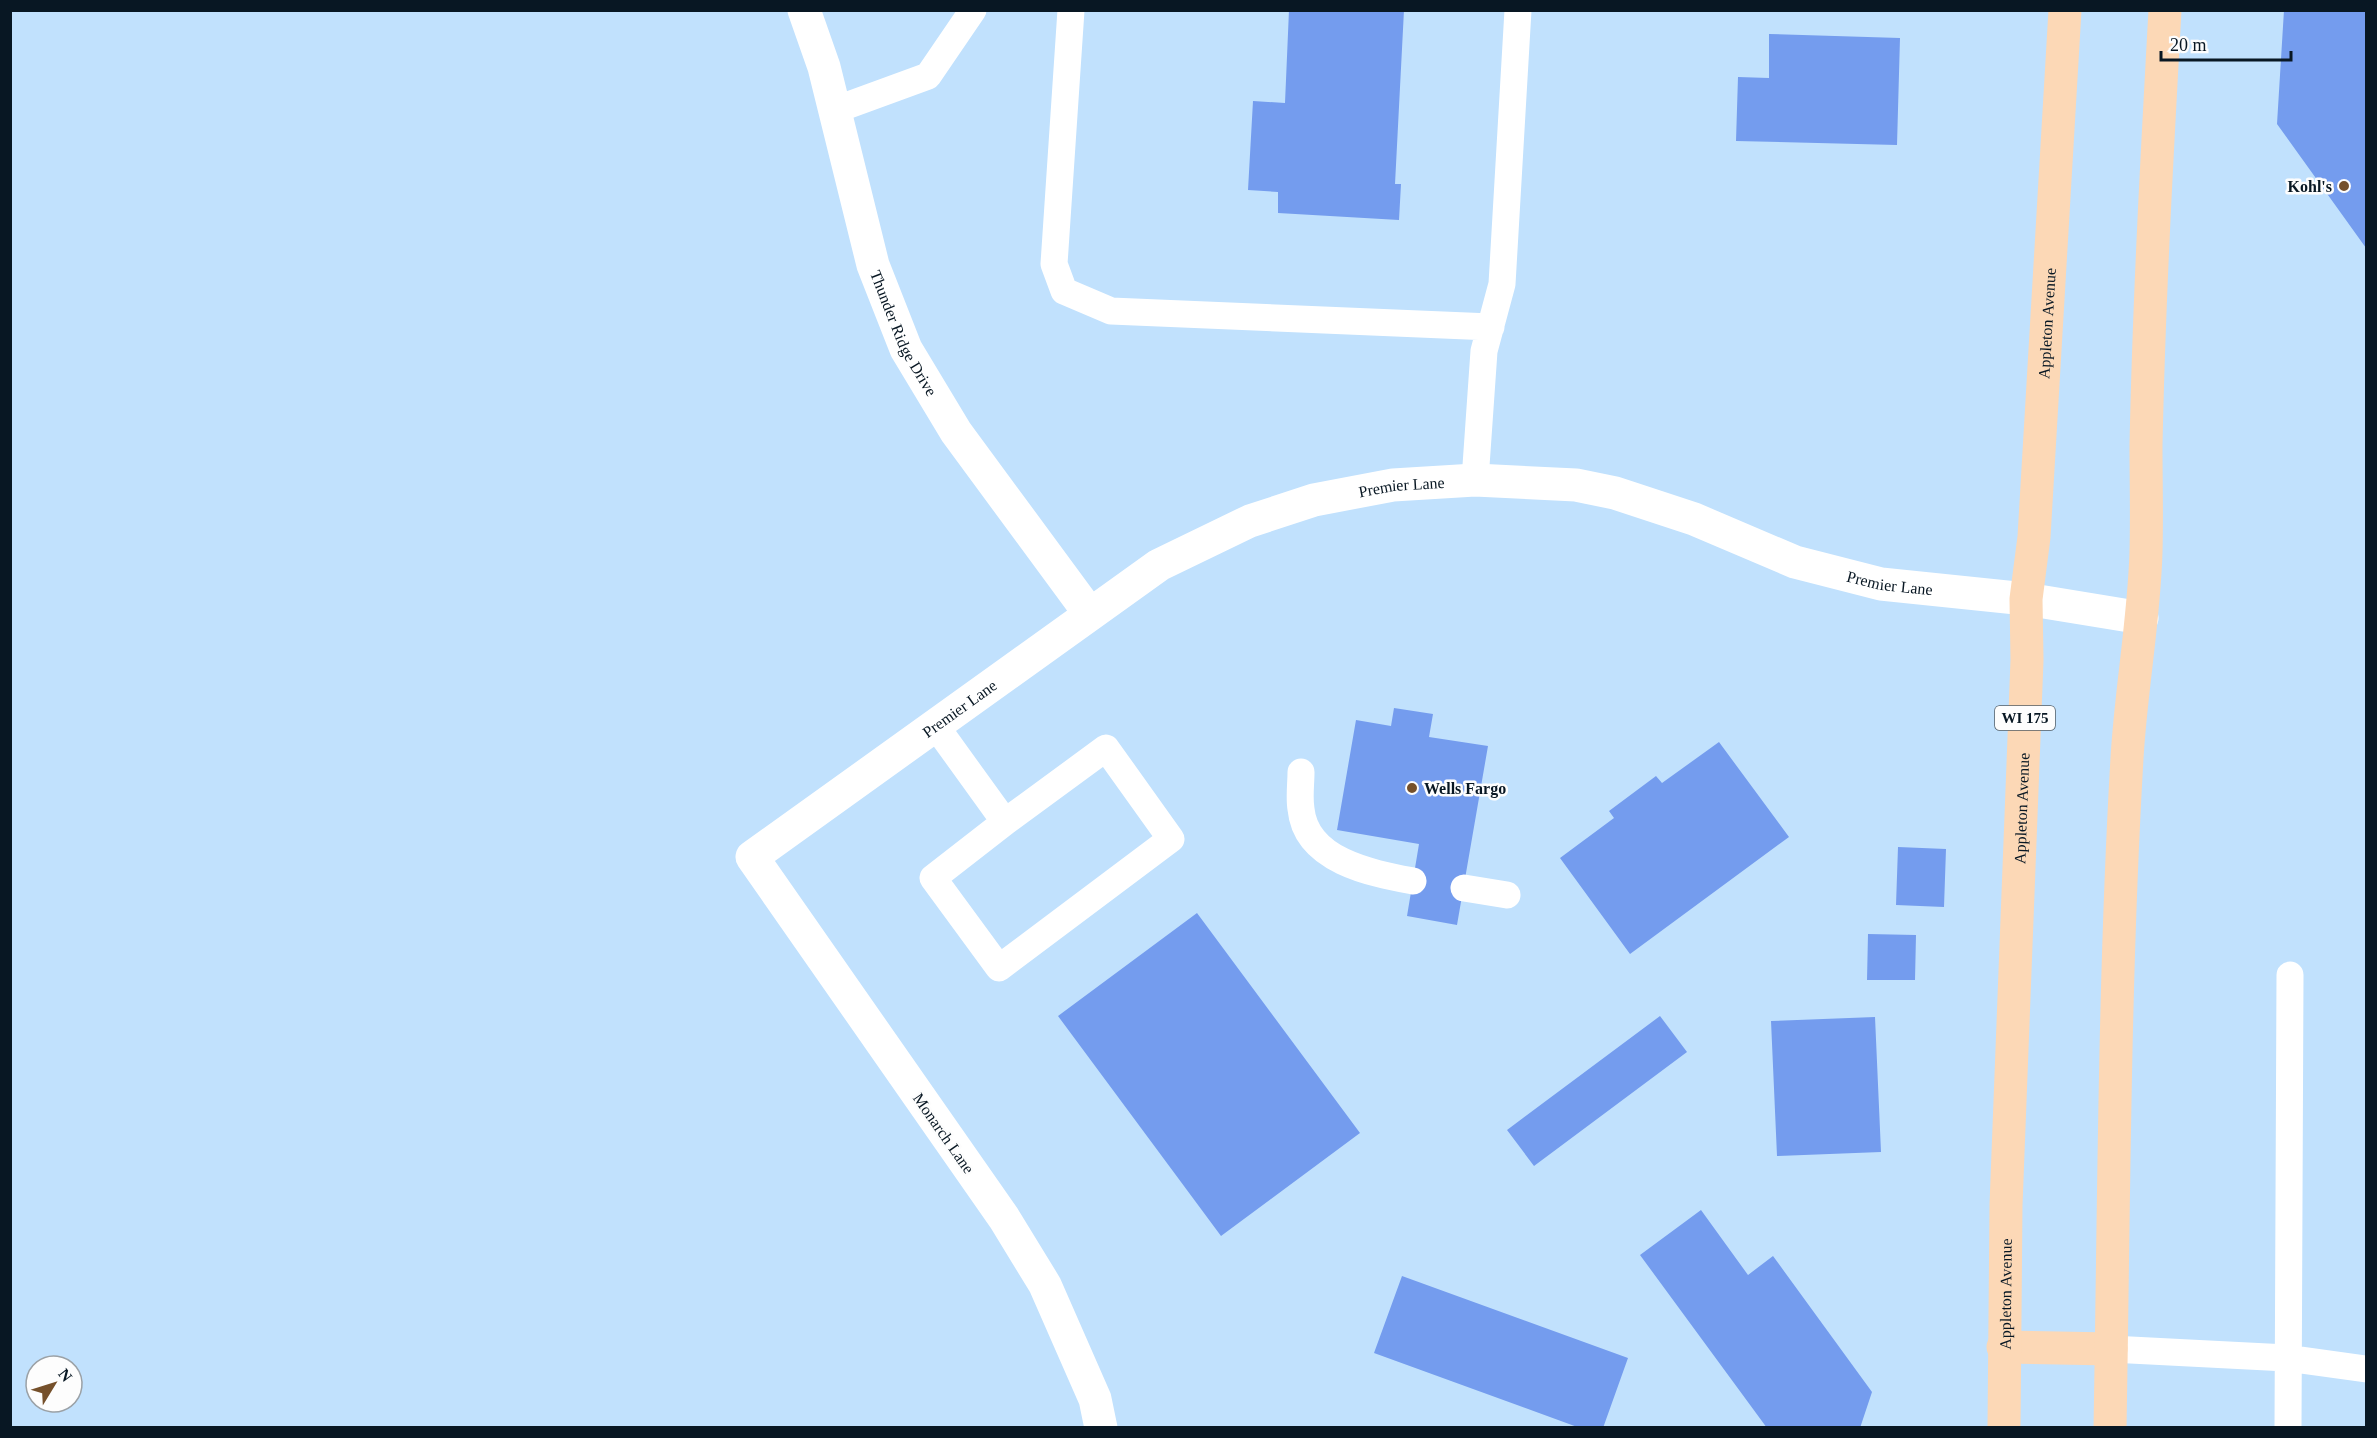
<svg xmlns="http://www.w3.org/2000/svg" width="2377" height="1438" viewBox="0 0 2377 1438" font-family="Georgia,serif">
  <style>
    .building { fill: #749cee }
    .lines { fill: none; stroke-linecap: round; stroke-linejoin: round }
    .service { stroke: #fff; stroke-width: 27 }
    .minor { stroke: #fff; stroke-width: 33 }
    .primary { stroke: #fcd8b6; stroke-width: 33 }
    .poi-dot { fill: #75502b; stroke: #fdfdfd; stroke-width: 2 }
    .labels { text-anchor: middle; stroke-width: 5; stroke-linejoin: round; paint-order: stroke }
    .shield { fill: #fdfdfd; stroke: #525c64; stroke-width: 1.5 }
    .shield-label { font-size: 15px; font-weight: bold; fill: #081723 }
    .poi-label { font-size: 16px; font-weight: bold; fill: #081723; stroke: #fdfdfd; text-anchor: end }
    .street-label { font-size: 16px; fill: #081723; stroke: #fdfdfd }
  </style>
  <rect width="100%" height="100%" fill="#c1e1fd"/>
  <path class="building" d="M 1289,10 L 1404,10 L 1395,184 L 1401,184 L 1399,220 L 1278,213 L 1278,192 L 1248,190 L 1253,101 L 1285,103 Z
    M 2284,10 L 2366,10 L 2366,248 L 2277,124 Z
    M 1769,34 L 1900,38 L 1897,145 L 1736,141 L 1738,77 L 1769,78 Z
    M 1394,708 L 1433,714 L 1429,737 L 1488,746 L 1457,925 L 1407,916 L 1419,844 L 1337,830 L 1356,720 L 1391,726 Z
    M 1719,742 L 1789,837 L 1630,954 L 1560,858 L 1614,818 L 1609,811 L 1656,776 L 1662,783 Z
    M 1898,847 L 1946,849 L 1944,907 L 1896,905 Z
    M 1197,913 L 1360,1133 L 1221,1236 L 1058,1016 Z
    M 1868,934 L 1916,935 L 1915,980 L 1867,980 Z
    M 1660,1016 L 1687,1052 L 1534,1166 L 1507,1130 Z
    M 1875,1017 L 1881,1152 L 1777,1156 L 1771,1021 Z
    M 1701,1210 L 1748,1275 L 1773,1256 L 1872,1392 L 1860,1428 L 1767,1428 L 1640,1255 Z
    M 1402,1276 L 1628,1358 L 1603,1428 L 1580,1428 L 1374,1353 Z"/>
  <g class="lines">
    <path class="service" d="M 1071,10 L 1054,264 L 1064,291 L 1111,311 L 1491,327
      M 835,110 L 928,76 L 973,10
      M 1475,480 L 1484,351 L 1502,284 L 1518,10
      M 935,725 L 1005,822 L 1106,748 L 1171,839 L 999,968 L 933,878 L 1005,822
      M 1301,772 C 1301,784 1299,797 1301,809 C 1306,861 1371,873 1413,881
      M 1464,888 L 1507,895
      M 2111,1349 L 2287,1358 L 2366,1369
      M 2288,1428 L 2290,975"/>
    <g class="minor">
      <path id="s1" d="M 804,10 L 824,67 L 873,265 L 906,349 L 956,432 L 1090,614"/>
      <path id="s2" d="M 1101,1428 L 1095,1399 L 1045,1285 L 1004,1218 L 752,857 L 1159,565 L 1250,521 L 1314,500 L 1393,485 L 1475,480 L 1576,485 L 1615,493 L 1694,519 L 1795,562 L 1881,584 L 2026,599 L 2142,618"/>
    </g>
    <g class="primary">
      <path d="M 2003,1347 L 2111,1349"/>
      <path id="s3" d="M 2004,1428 L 2006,1205 L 2027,660 L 2026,599 L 2034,537 L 2065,10"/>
      <path d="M 2110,1428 C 2114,1204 2114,981 2127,758 C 2131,689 2144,621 2146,552 C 2147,516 2146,481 2146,445 C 2149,300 2157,155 2165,10"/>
    </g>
  </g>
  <g class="poi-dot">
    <circle cx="2344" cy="186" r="6"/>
    <circle cx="1412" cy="788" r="6"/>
  </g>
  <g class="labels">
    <rect class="shield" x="1995" y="706" width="60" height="24" rx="4.5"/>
    <g class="shield-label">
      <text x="2025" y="723">WI 175</text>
    </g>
    <g class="poi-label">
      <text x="2332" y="192">Kohl's</text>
      <text x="1424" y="794" text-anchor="start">Wells Fargo</text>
    </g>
    <g class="street-label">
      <text dy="6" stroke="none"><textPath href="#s3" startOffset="1106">Appleton Avenue</textPath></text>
      <text dy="6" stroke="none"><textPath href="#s1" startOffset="339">Thunder Ridge Drive</textPath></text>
      <text dy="6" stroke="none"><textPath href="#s2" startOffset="1431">Premier Lane</textPath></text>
      <text dy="6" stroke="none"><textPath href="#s2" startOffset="1936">Premier Lane</textPath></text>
      <text dy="6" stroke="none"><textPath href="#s2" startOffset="928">Premier Lane</textPath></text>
      <text dy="6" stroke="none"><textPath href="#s3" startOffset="620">Appleton Avenue</textPath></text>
      <text transform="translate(944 1133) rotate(55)" y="6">Monarch Lane</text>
      <text dy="6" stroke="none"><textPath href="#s3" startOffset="134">Appleton Avenue</textPath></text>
    </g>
  </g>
  <rect width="2377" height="1438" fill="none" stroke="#081723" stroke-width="24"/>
  <g transform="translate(54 1384) rotate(52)"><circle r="28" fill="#fdfdfd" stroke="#9ba1a6" stroke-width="1.5"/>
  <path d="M0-4.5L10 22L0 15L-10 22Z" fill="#75502b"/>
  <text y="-9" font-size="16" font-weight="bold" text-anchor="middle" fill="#081723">N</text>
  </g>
  <path d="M2161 51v9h130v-9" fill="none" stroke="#081723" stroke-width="3"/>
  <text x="2170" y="51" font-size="18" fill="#081723" stroke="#fdfdfd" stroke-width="4.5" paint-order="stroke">20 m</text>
</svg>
